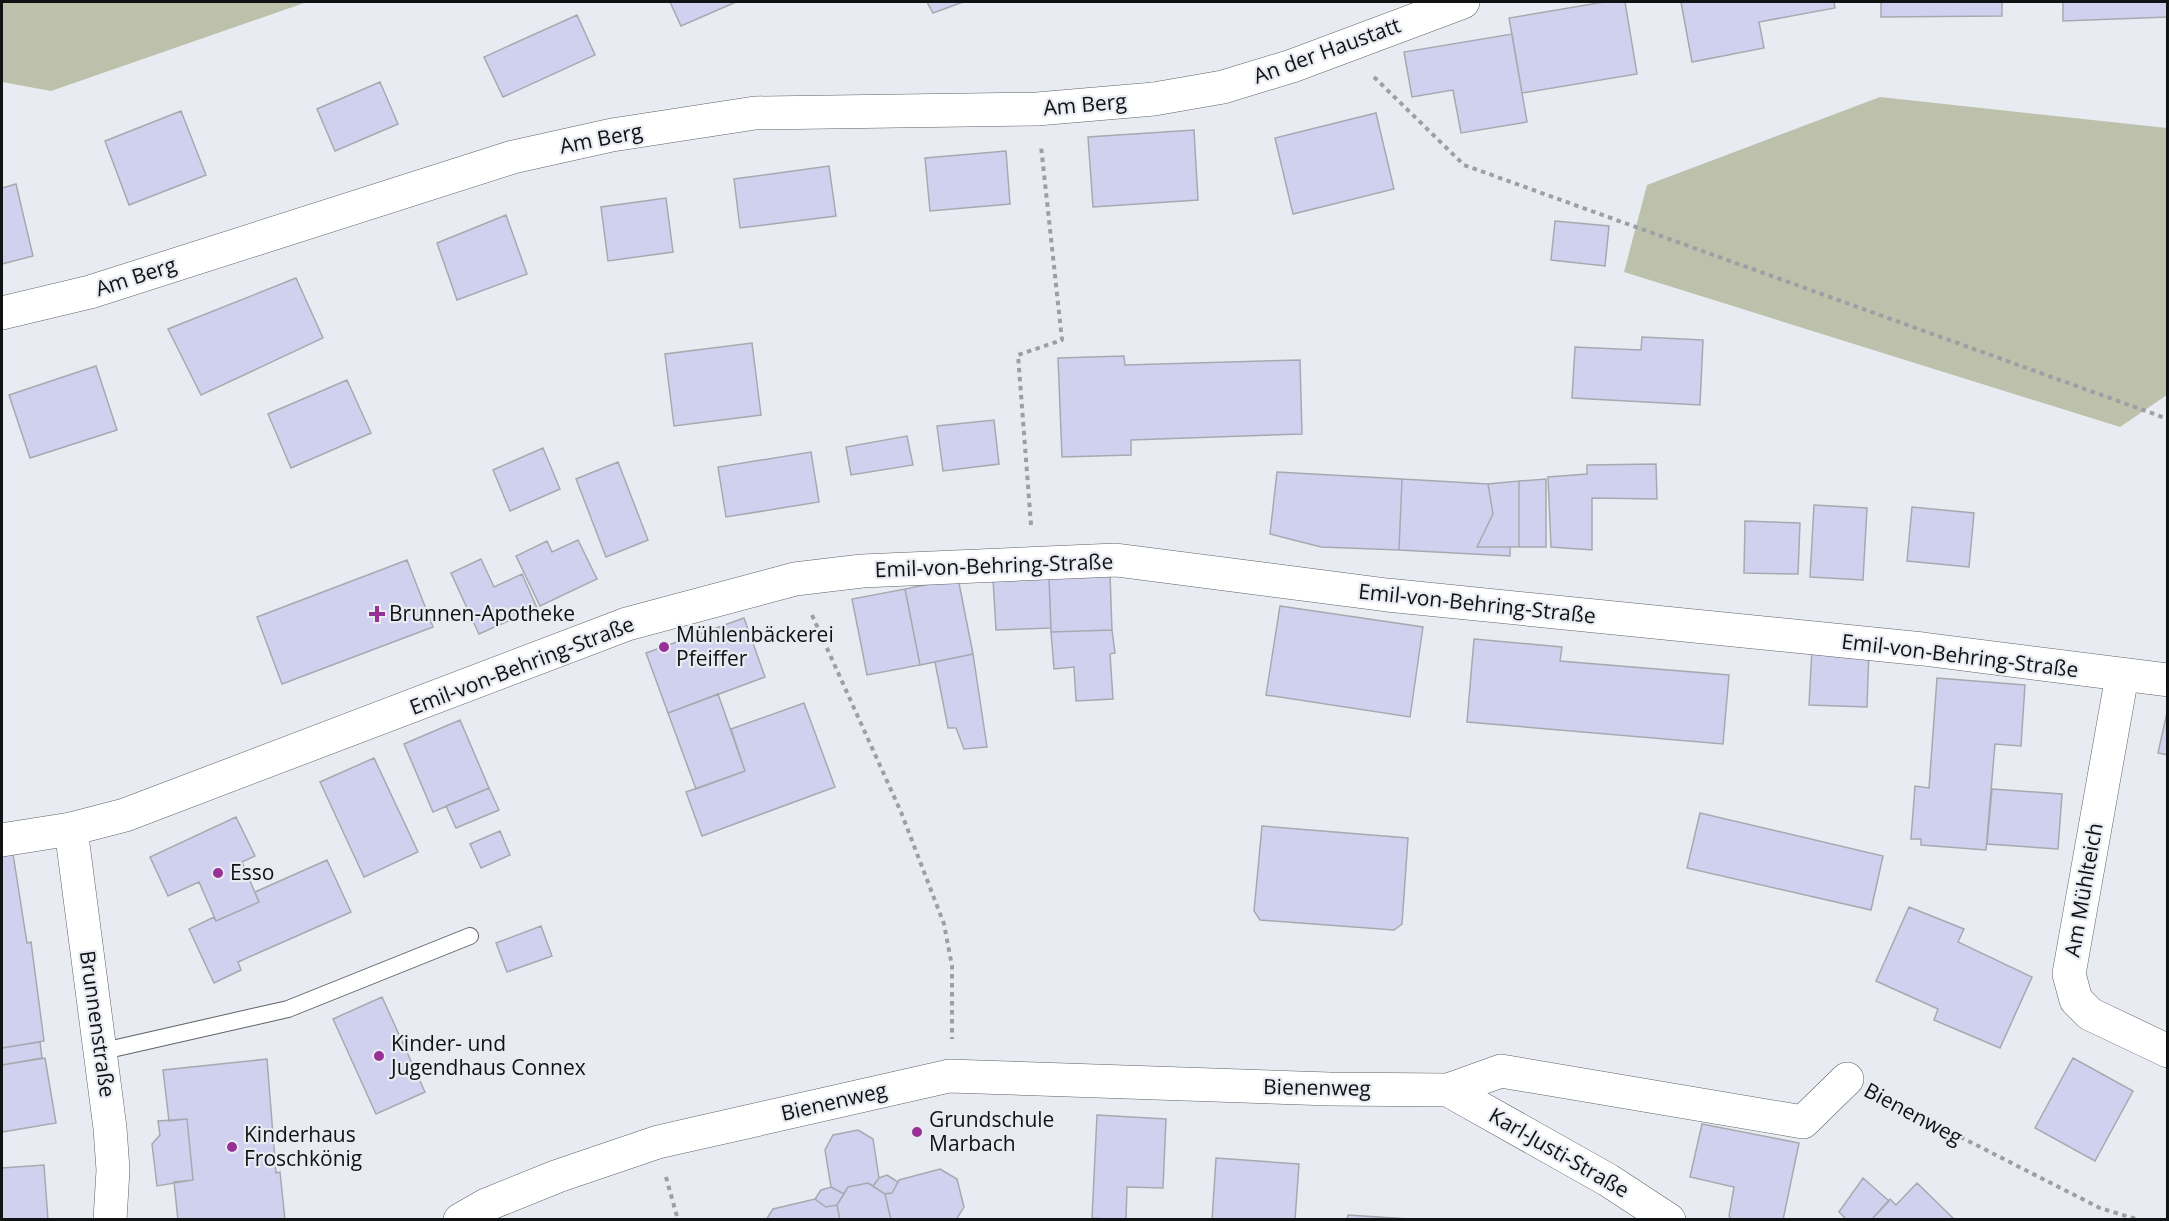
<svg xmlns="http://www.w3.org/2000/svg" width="2169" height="1221" viewBox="0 0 2169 1221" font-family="'Open Sans',sans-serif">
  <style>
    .green { fill: #bdc1ab }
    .building { fill: #cfd1ef; stroke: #a8a9af; stroke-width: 1.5 }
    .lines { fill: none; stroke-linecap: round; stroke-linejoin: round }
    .lane-casing { stroke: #5e6267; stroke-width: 18 }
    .street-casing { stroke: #5e6267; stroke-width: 34 }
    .secondary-casing { stroke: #5e6267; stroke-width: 34 }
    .path { stroke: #9c9fa3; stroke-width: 4; stroke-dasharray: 4.5 4.5; stroke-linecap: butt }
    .lane { stroke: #fff; stroke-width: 16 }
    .street { stroke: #fff; stroke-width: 33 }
    .secondary { stroke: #fff; stroke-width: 33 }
    .poi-dot { fill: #973196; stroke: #e8ecf2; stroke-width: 2 }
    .labels { text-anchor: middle; stroke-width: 4.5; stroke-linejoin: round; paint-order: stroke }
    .street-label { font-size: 21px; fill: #111214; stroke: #e8ecf2 }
    .poi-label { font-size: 21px; fill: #111214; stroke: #e8ecf2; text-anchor: start }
  </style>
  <rect width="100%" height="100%" fill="#e8ecf2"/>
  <path class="green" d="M 2,2 L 307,2 L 51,91 L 2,82 Z
    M 1880,97 L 2167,128 L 2167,395 L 2120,427 L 1624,272 L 1647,185 Z"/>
  <path class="building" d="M 670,2 L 736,2 L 681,26 Z
    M 927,2 L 963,2 L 933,13 Z
    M 1604,2 L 1625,2 L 1637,74 L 1522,93 L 1509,18 Z
    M 1681,2 L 1834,2 L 1835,8 L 1759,22 L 1764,48 L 1692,62 Z
    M 1881,2 L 2002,2 L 2002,16 L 1881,17 Z
    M 2063,2 L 2168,2 L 2168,17 L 2063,21 Z
    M 577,15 L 595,55 L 503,97 L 484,57 Z
    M 1512,34 L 1527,122 L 1461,133 L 1453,90 L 1412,97 L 1404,52 Z
    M 380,82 L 398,124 L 335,151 L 317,109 Z
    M 181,111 L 206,175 L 129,205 L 105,141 Z
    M 1376,113 L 1394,189 L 1293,214 L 1275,138 Z
    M 1194,130 L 1198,200 L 1093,207 L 1088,137 Z
    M 1006,151 L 1010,204 L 930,211 L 925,158 Z
    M 829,166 L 836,216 L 740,228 L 734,179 Z
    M 16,184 L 33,256 L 2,264 L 2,188 Z
    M 666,198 L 673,252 L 608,261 L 601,207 Z
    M 506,215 L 527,274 L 457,300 L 437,243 Z
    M 1555,221 L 1609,226 L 1605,266 L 1551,260 Z
    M 296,278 L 323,338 L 201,395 L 168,329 Z
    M 1642,337 L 1703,340 L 1700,405 L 1572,398 L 1575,347 L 1641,350 Z
    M 752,343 L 761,415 L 674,426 L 665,354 Z
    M 1124,356 L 1125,365 L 1300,360 L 1302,434 L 1131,440 L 1131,455 L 1062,457 L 1058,358 Z
    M 96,366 L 117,430 L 30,458 L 9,395 Z
    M 347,380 L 371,433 L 291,468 L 268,414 Z
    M 994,420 L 999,464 L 943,471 L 937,426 Z
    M 907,436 L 913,465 L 851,475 L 846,447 Z
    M 543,448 L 560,489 L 510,511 L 493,470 Z
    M 811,452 L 819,502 L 726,517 L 718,467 Z
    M 618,462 L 648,540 L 606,557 L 576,479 Z
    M 1656,464 L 1657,499 L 1592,498 L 1592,550 L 1551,547 L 1548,477 L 1587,474 L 1587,465 Z
    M 1277,472 L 1402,479 L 1399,550 L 1321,547 L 1270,534 Z
    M 1402,479 L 1488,484 L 1493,514 L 1477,547 L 1510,547 L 1510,556 L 1399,550 Z
    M 1546,479 L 1546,547 L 1519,547 L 1519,481 Z
    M 1519,481 L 1519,547 L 1477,547 L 1493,514 L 1488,484 Z
    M 1814,505 L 1867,508 L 1863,580 L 1810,577 Z
    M 1912,507 L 1974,513 L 1969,567 L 1907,561 Z
    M 1745,521 L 1800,523 L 1798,574 L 1744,573 Z
    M 578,540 L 597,579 L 540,606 L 516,556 L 547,541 L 552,552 Z
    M 481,559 L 494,587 L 522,574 L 537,608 L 479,634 L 451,573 Z
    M 407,560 L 433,627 L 282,684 L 257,617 Z
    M 1110,574 L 1112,630 L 1051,632 L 1049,577 Z
    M 1049,577 L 1051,628 L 996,630 L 993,579 Z
    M 958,578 L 973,654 L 920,665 L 905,589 Z
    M 905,589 L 920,665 L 867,675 L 852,599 Z
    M 1280,606 L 1423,627 L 1410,717 L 1266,695 Z
    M 744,618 L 765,677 L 668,713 L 646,653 Z
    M 1112,630 L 1115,653 L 1110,654 L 1113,699 L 1076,701 L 1074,667 L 1054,669 L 1051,632 Z
    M 1474,639 L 1562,647 L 1560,661 L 1729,675 L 1723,744 L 1467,722 Z
    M 1812,648 L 1869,650 L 1867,707 L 1809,705 Z
    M 973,654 L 987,747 L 964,749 L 956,728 L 948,728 L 935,662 Z
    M 1937,678 L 2025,685 L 2021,746 L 1995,744 L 1986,850 L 1921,845 L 1921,839 L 1911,839 L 1915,786 L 1929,788 Z
    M 718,694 L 745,771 L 696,789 L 668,713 Z
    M 804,703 L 835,787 L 702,836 L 686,792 L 745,771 L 731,729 Z
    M 2168,708 L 2168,755 L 2158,753 Z
    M 460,720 L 489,788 L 433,812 L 404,744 Z
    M 374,758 L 418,852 L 364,877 L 320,782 Z
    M 489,788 L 499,810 L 456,828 L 446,806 Z
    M 1992,789 L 2062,794 L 2058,849 L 1987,844 Z
    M 1700,813 L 1883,856 L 1871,910 L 1687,868 Z
    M 236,817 L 255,856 L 242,862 L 259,902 L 216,921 L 199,882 L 168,896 L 150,857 Z
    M 1262,826 L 1408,838 L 1402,924 L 1394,930 L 1260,920 L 1254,911 Z
    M 500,831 L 510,855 L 481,868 L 470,844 Z
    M 13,854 L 27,943 L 31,942 L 44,1041 L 2,1048 L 2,855 Z
    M 327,860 L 351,912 L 238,962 L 241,970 L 214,983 L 189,929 L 214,917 L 216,921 L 259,902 L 255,892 Z
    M 1909,907 L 1964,929 L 1958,942 L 2032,977 L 2000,1048 L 1934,1020 L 1938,1009 L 1876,981 Z
    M 541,926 L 552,956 L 507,972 L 496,943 Z
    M 382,997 L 425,1092 L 376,1114 L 333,1019 Z
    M 40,1042 L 42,1058 L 2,1065 L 2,1048 Z
    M 45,1058 L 56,1123 L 2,1132 L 2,1065 Z
    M 2073,1058 L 2133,1091 L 2095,1161 L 2035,1128 Z
    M 267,1059 L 276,1173 L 280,1172 L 285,1220 L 178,1220 L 174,1182 L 193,1180 L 187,1119 L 169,1121 L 163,1070 Z
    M 1097,1115 L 1166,1119 L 1163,1188 L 1127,1187 L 1126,1220 L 1092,1218 Z
    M 187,1119 L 193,1180 L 157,1186 L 152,1144 L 160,1135 L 158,1121 Z
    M 1702,1124 L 1799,1143 L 1783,1220 L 1732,1220 L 1729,1216 L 1734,1187 L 1690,1177 Z
    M 858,1130 L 873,1139 L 879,1178 L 873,1186 L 868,1183 L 848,1187 L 844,1194 L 831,1187 L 825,1150 L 833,1135 Z
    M 1216,1158 L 1299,1164 L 1295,1220 L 1212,1220 Z
    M 44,1165 L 48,1220 L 2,1220 L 2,1168 Z
    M 940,1169 L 957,1179 L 964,1207 L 956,1220 L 891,1220 L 885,1194 L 892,1193 L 899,1180 Z
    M 887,1175 L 898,1182 L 892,1193 L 885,1194 L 873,1186 L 879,1178 Z
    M 1863,1178 L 1889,1201 L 1871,1220 L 1847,1220 L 1839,1212 Z
    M 868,1183 L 885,1194 L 891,1220 L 840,1220 L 837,1205 L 848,1187 Z
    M 1917,1183 L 1955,1220 L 1871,1220 L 1890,1199 L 1896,1205 Z
    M 831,1187 L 844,1194 L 837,1205 L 826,1207 L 815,1199 L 821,1190 Z
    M 815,1199 L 826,1207 L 837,1205 L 840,1220 L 766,1220 L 773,1209 Z
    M 1348,1215 L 1425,1220 L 1347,1220 Z"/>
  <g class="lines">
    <g class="lane-casing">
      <path id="lane" d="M 99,1052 L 288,1009 L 470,936"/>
    </g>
    <g class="street-casing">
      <path id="street" d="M 2,313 L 90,292 L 513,157 L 612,135 L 755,113 L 1037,109 L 1154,99 L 1223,87 L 1292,66 L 1463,2
        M 2122,676 L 2069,974 L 2076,1000 L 2090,1014 L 2168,1051
        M 71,829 L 110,1128 L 113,1170 L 110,1220
        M 1448,1090 L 1608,1180 L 1669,1220
        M 460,1220 L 486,1205 L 558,1176 L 658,1142 L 949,1076 L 1330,1089 L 1448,1090 L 1501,1071 L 1803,1122 L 1847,1079"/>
    </g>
    <g class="secondary-casing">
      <path id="secondary" d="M 2,840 L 71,829 L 125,815 L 627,624 L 795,579 L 862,571 L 1116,560 L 1387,595 L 1923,649 L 2168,680"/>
    </g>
    <path class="path" d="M 1374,77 L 1464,165 L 2168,419
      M 1031,525 L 1018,355 L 1062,340 L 1041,146
      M 812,615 L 901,812 L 944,924 L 952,966 L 952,1039
      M 1880,1096 L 2100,1208 L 2139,1220
      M 666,1177 L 678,1220"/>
    <use href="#lane" class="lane"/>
    <use href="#street" class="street"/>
    <use href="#secondary" class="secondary"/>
  </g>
  <g class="poi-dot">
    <path d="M374 605h6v6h6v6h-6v6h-6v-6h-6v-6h6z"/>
    <circle cx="664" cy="647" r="6"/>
    <circle cx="218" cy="873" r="6"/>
    <circle cx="379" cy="1056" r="6"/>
    <circle cx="917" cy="1132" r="6"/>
    <circle cx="232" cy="1147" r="6"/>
  </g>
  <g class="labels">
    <g class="street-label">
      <text transform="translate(1327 51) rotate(-20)" y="7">An der Haustatt</text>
      <text transform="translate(1085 105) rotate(-5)" y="7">Am Berg</text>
      <text transform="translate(601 139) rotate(-11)" y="7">Am Berg</text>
      <text transform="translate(136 277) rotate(-18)" y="7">Am Berg</text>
      <text transform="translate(994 566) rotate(-2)" y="7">Emil-von-Behring-Straße</text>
      <text transform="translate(1477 604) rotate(6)" y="7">Emil-von-Behring-Straße</text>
      <text transform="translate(1960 656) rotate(7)" y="7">Emil-von-Behring-Straße</text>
      <text transform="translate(522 666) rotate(-21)" y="7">Emil-von-Behring-Straße</text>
      <text transform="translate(2084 890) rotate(-80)" y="7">Am Mühlteich</text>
      <text transform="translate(97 1024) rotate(82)" y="7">Brunnenstraße</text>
      <text transform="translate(1317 1088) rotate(1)" y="7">Bienenweg</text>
      <text transform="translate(834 1102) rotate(-13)" y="7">Bienenweg</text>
      <text transform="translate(1913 1114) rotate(28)" y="7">Bienenweg</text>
      <text transform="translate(1559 1153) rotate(30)" y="7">Karl-Justi-Straße</text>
    </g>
    <g class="poi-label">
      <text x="389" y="621">Brunnen-Apotheke</text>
      <text x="676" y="642">Mühlenbäckerei<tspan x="676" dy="24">Pfeiffer</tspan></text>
      <text x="230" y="880">Esso</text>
      <text x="391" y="1051">Kinder- und<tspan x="391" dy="24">Jugendhaus Connex</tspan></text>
      <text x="929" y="1127">Grundschule<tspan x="929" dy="24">Marbach</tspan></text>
      <text x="244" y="1142">Kinderhaus<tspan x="244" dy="24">Froschkönig</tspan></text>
    </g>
  </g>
  <rect width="2169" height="1221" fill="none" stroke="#111214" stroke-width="6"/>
</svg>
